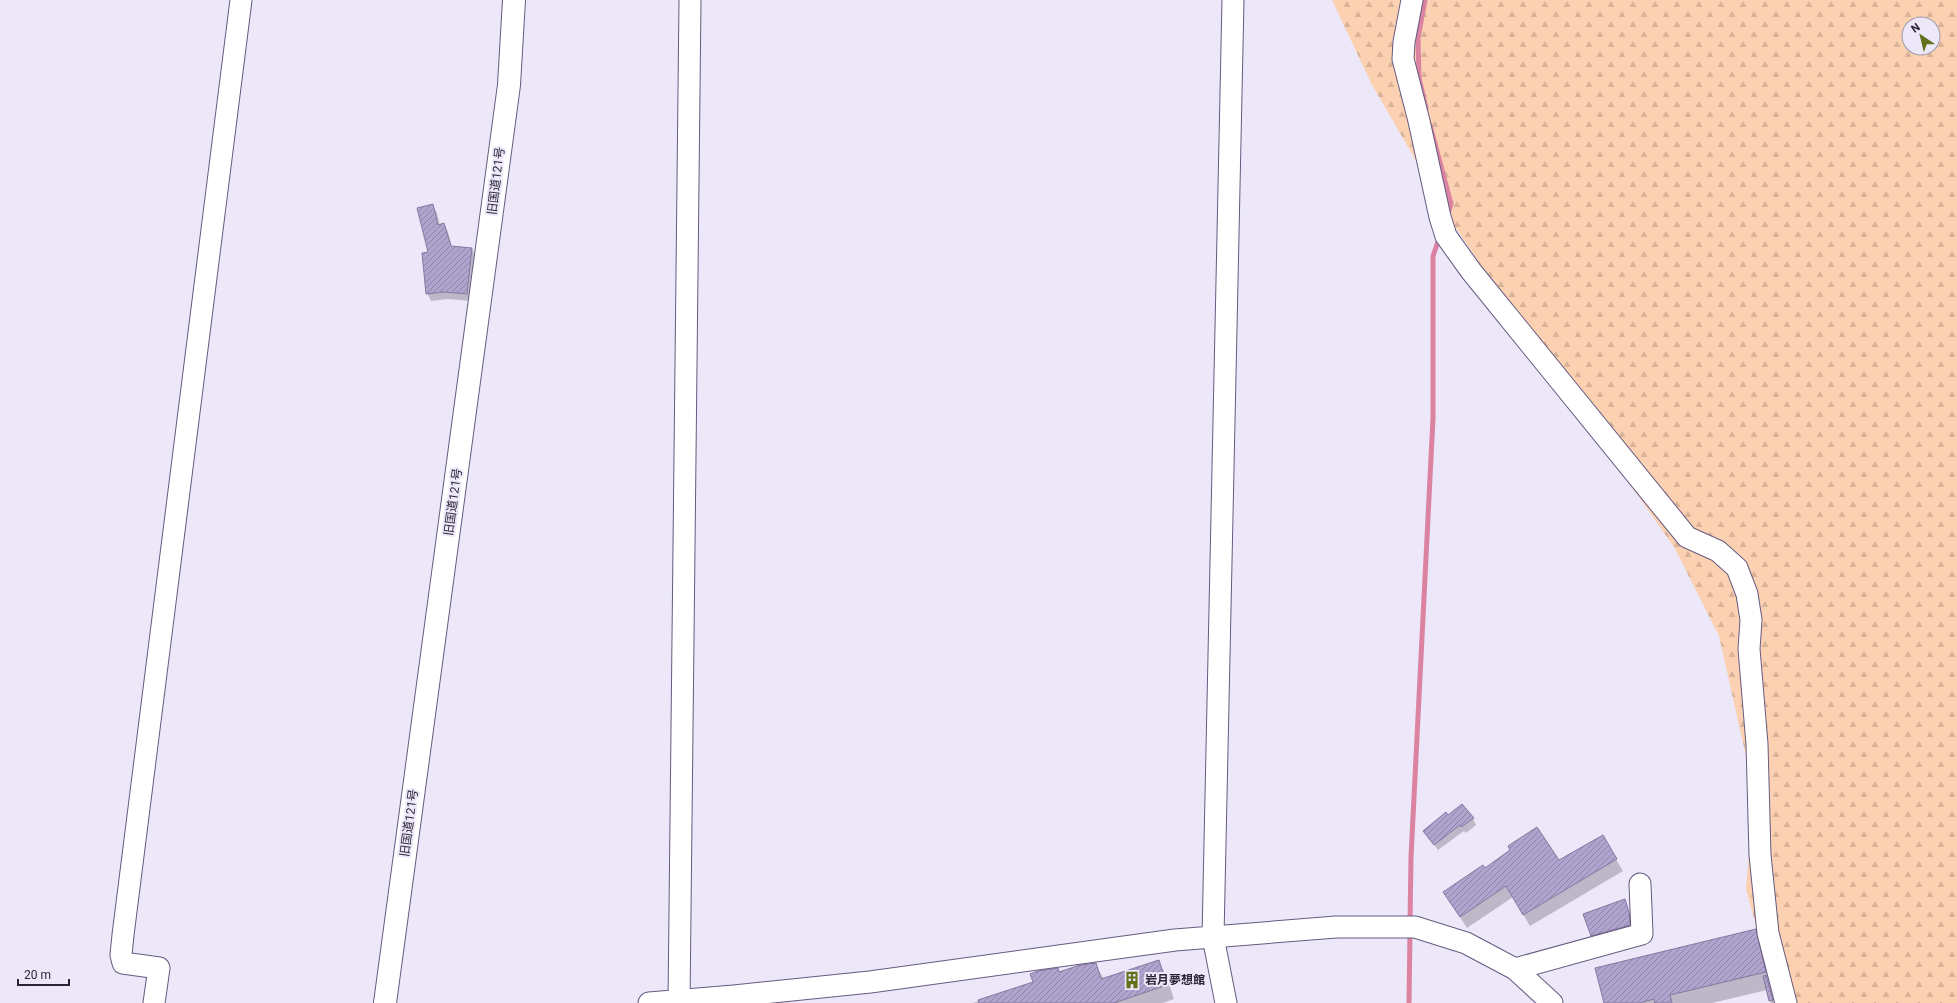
<svg xmlns="http://www.w3.org/2000/svg" width="1957" height="1003" viewBox="0 0 1957 1003" font-family="Roboto,'Noto Sans JP',sans-serif">
  <style>
    .forest { fill: url(#forest-firs); fill-rule: evenodd }
    .shadow { fill: #0003 }
    .lines { fill: none; stroke-linecap: round; stroke-linejoin: round }
    .stream { stroke: #dc83a1; stroke-width: 5 }
    .building { fill: url(#building-hatch); stroke: #8478a0 }
    .minor-casing { stroke: #665a80; stroke-width: 23 }
    .tertiary-casing { stroke: #665a80; stroke-width: 24 }
    .minor { stroke: #fff; stroke-width: 21 }
    .tertiary { stroke: #fff; stroke-width: 22 }
    .labels { text-anchor: middle; stroke-width: 4; stroke-linejoin: round; paint-order: stroke }
    .street-label { font-size: 12px; fill: #2b2636; stroke: #ece7f9 }
    .poi-label { font-size: 12px; font-weight: bold; fill: #2b2636; stroke: #ece7f9; text-anchor: start }
  </style>
  <defs>
    <pattern id="forest-firs" width="22" height="20" patternUnits="userSpaceOnUse"><rect width="22" height="20" fill="#fcd1b1"/><path d="M5 1l3.5 6h-7zM16 11l3.5 6h-7z" fill="#d8b399"/></pattern>
    <pattern id="building-hatch" width="6" height="6" patternUnits="userSpaceOnUse"><rect width="6" height="6" fill="#b0a4ce"/><path d="M-1 1l2-2M0 6l6-6M5 7l2-2" fill="none" stroke="#8f85a8"/></pattern>
  </defs>
  <rect width="100%" height="100%" fill="#ece7f9"/>
  <path class="forest" d="M 1332,0 L 1957,0 L 1957,1003 L 1777,1003 L 1746,889 L 1754,792 L 1719,636 L 1674,547 L 1563,389 L 1448,216 L 1372,85 ZM 1909,24 L 1933,24 L 1933,48 L 1909,48 Z"/>
  <path class="shadow" d="M 432,205 L 437,213 L 440,226 L 444,225 L 448,232 L 452,247 L 472,249 L 476,256 L 471,301 L 448,299 L 431,301 L 427,293 Z
    M 1448,816 L 1473,819 L 1476,825 L 1466,833 L 1464,831 L 1438,850 L 1424,831 Z
    M 1602,836 L 1623,871 L 1530,926 L 1513,897 L 1467,928 L 1444,892 L 1485,869 L 1559,862 Z
    M 1624,901 L 1633,921 L 1633,933 L 1596,943 L 1592,935 Z
    M 1755,930 L 1764,946 L 1775,1003 L 1771,1003 L 1767,990 L 1712,1003 L 1605,1003 Z
    M 1158,961 L 1166,975 L 1174,999 L 1163,1003 L 973,1003 L 1059,973 L 1095,964 L 1104,979 Z"/>
  <g class="lines">
    <path class="stream" d="M 1425,0 L 1418,38 L 1419,78 L 1426,108
      M 1430,125 L 1451,204 L 1447,216
      M 1410,923 L 1411,857 L 1433,418 L 1433,256 L 1440,236
      M 1409,1003 L 1410,931"/>
  </g>
  <path class="building" d="M 433,204 L 438,225 L 444,223 L 451,246 L 472,248 L 467,294 L 444,292 L 426,294 L 422,253 L 428,252 L 417,208 Z
    M 1462,804 L 1474,818 L 1461,827 L 1460,825 L 1434,845 L 1423,831 L 1446,812 L 1448,815 Z
    M 1537,827 L 1559,860 L 1603,835 L 1617,859 L 1523,915 L 1506,886 L 1460,917 L 1443,892 L 1483,865 L 1485,868 L 1510,850 L 1508,846 Z
    M 1625,899 L 1629,912 L 1630,925 L 1591,936 L 1583,914 Z
    M 1756,929 L 1766,972 L 1670,995 L 1672,1003 L 1655,1003 L 1654,999 L 1639,1003 L 1604,1003 L 1595,968 Z
    M 1159,960 L 1167,985 L 1114,1003 L 979,1003 L 978,1000 L 1033,982 L 1030,974 L 1038,971 L 1058,968 L 1059,972 L 1080,965 L 1096,963 L 1101,979 Z
    M 1766,975 L 1773,1000 L 1769,1001 L 1763,976 Z"/>
  <g class="lines">
    <g class="minor-casing">
      <path id="minor" d="M 1412,0 L 1404,42 L 1403,59 L 1419,121 L 1440,217 L 1446,236 L 1471,271 L 1687,537 L 1718,551 L 1737,568 L 1747,594 L 1751,620 L 1749,649 L 1757,744 L 1760,855 L 1768,933 L 1786,1003
        M 1515,969 L 1642,934 L 1640,884
        M 154,1003 L 159,968 L 123,963 L 121,955 L 123,935 L 241,0
        M 649,1003 L 734,996 L 870,982 L 1175,940 L 1336,927 L 1415,927 L 1466,943 L 1515,969 L 1552,1003
        M 679,1003 L 690,0
        M 1226,1003 L 1213,937 L 1233,0"/>
    </g>
    <g class="tertiary-casing">
      <path id="tertiary" d="M 385,1003 L 509,85 L 514,0"/>
    </g>
    <use href="#minor" class="minor"/>
    <use href="#tertiary" class="tertiary"/>
  </g>
  <defs>
    <g id="building-bare" transform="scale(1.38)"><path d="M-4-6H4V6H1V3H-1V6H-4ZM-2.5-4.3h1.7v1.8h-1.7ZM.8-4.3h1.7v1.8H.8ZM-2.5-1h1.7V.8h-1.7ZM.8-1h1.7V.8H.8Z" fill="#62701b" stroke="#ece7f9" stroke-width="2.5" paint-order="stroke"/></g>
  </defs>
  <g fill-rule="evenodd">
    <use href="#building-bare" x="1132" y="980"/>
  </g>
  <g class="labels">
    <g class="street-label">
      <text transform="translate(496 181) rotate(-83)" y="4">旧国道121号</text>
      <text transform="translate(453 502) rotate(-82)" y="4">旧国道121号</text>
      <text transform="translate(409 823) rotate(-82)" y="4">旧国道121号</text>
    </g>
    <g class="poi-label">
      <text x="1145" y="984">岩月夢想館</text>
    </g>
  </g>
  <g transform="translate(1921 36) rotate(325)"><circle r="19" fill="#ece7f9" stroke="#9f9aab"/>
  <path d="M0-3L7 15L0 10L-7 15Z" fill="#62701b"/>
  <text y="-6" font-size="11" font-weight="bold" text-anchor="middle" fill="#2b2636">N</text>
  </g>
  <path d="M18 979v6h51v-6" fill="none" stroke="#2b2636" stroke-width="2"/>
  <text x="24" y="979" font-size="12" fill="#2b2636" stroke="#ece7f9" stroke-width="3" paint-order="stroke">20 m</text>
</svg>
